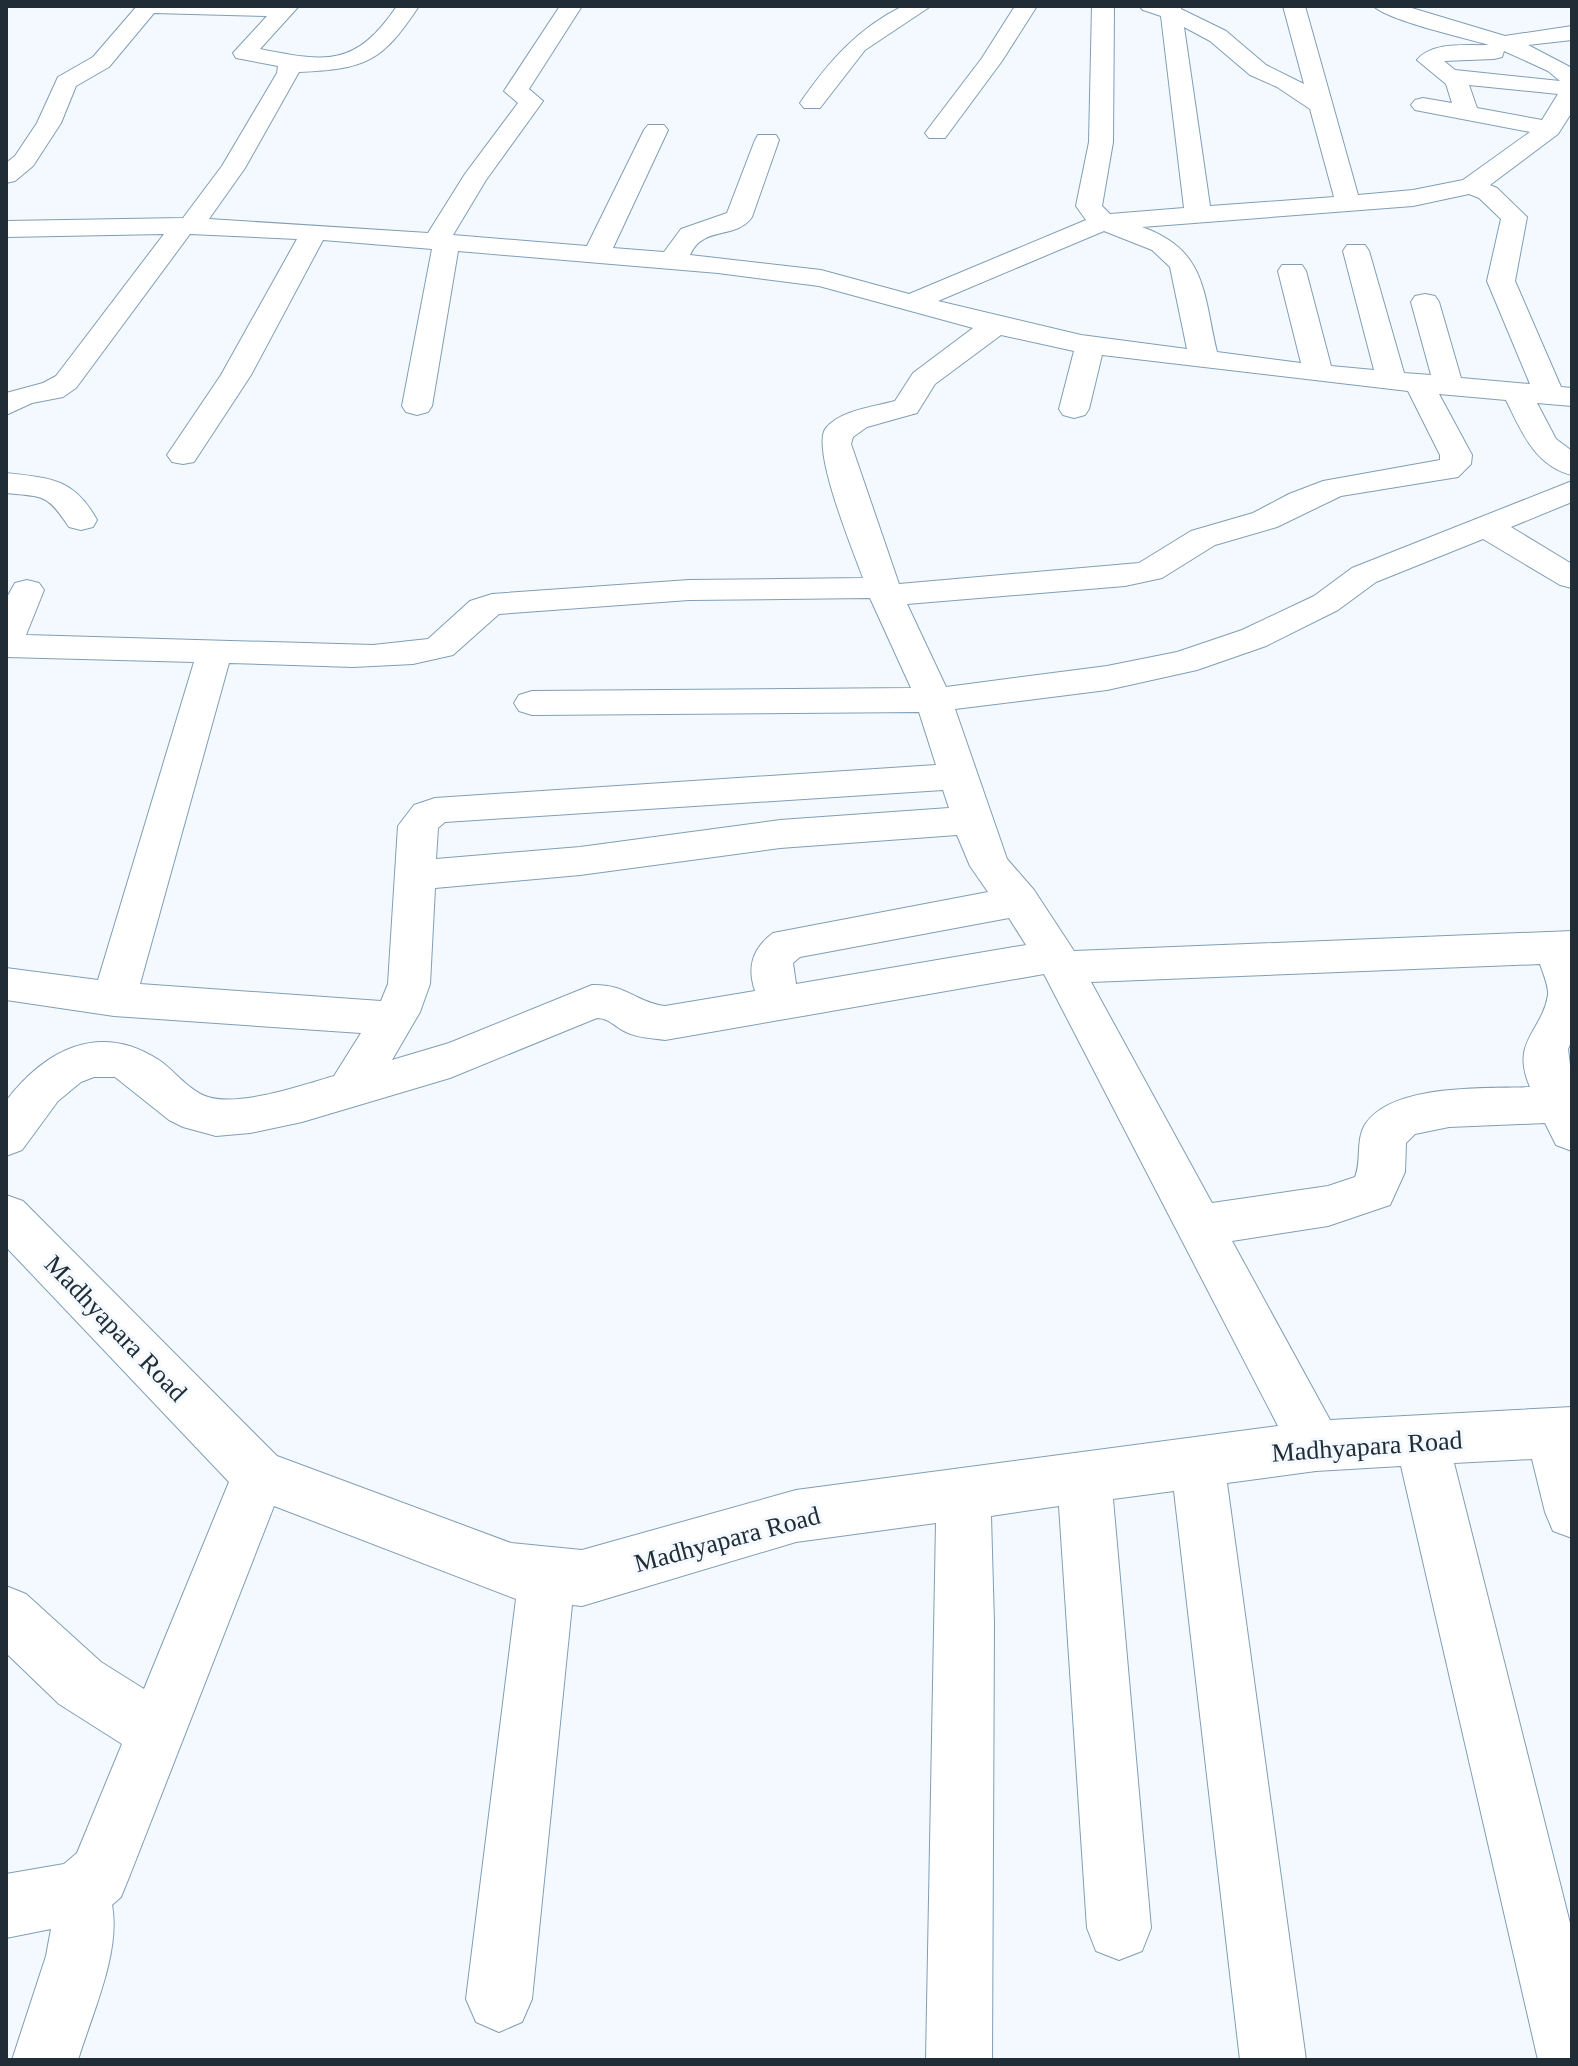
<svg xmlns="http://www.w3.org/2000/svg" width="1578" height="2066" viewBox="0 0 1578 2066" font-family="'Times New Roman',serif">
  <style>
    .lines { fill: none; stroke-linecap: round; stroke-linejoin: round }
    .minor-casing { stroke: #819eb6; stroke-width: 2 }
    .minor { fill: #fff; fill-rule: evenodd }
    .labels { text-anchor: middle; stroke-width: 6; stroke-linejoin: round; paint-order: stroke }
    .near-street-label { font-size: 26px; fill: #202c36; stroke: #f3f9fe }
  </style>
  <rect width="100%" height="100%" fill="#f3f9fe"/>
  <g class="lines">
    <g class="minor-casing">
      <path id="minor" d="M 137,6 L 299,6 L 260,49 C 326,62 355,68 397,6 L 419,6 C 382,62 366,69 299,72 L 245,168 L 209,219 L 428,233 L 465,174 L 518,103 L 504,91 L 560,6 L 582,6 L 529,89 L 543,101 L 486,180 L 453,235 L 587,246 L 644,130 L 648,125 L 664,125 L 668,130 L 613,248 L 664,252 L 681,229 L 727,213 L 755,140 L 758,135 L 776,135 L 779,140 L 752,217 C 736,240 703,225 690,255 L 821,270 L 909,294 L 1086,220 L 1076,206 L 1089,142 L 1092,6 L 1114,6 L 1113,142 L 1102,206 L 1110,214 L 1184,208 L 1161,16 L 1143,10 L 1139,6 L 1181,6 L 1181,9 L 1226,31 L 1266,65 L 1304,84 L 1283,6 L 1305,6 L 1358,195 L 1413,190 L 1463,180 L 1530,132 L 1415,110 L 1411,105 L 1415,100 L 1423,98 L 1452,103 L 1446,84 L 1417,60 C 1433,41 1466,46 1489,45 C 1466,38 1386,20 1374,6 L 1405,6 L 1505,36 L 1572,26 L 1572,40 L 1528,45 L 1572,68 L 1572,112 L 1558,134 L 1490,185 L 1497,188 L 1527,217 L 1515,281 L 1561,387 L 1572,388 L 1572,406 L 1537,403 L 1556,439 L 1572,451 L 1572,475 C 1535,466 1521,431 1506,400 L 1439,394 L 1472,455 L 1471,464 L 1458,477 L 1341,496 L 1277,527 L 1215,545 L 1162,578 L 1125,586 L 907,604 L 946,687 L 1107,666 L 1177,652 L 1242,630 L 1314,596 L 1352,568 L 1572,481 L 1572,502 L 1511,527 L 1572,564 L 1572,588 L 1560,585 L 1483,539 L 1376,582 L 1338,610 L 1266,646 L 1197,670 L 1107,690 L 955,709 L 1007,859 L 1034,890 L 1074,951 L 1572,931 L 1572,1040 L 1568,1049 L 1572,1081 L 1572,1151 L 1556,1145 L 1545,1123 L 1449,1127 L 1415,1134 L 1406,1143 L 1405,1172 L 1390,1205 L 1328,1226 L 1232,1241 L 1330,1420 L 1572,1407 L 1572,1538 L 1553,1531 L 1545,1512 L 1532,1459 L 1454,1463 L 1572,1931 L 1572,2060 L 1538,2060 L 1401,1466 L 1316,1471 L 1227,1483 L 1306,2060 L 1240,2060 L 1174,1491 L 1113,1499 L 1151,1928 L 1142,1951 L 1119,1960 L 1096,1951 L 1087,1928 L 1059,1506 L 991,1516 L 994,1623 L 992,2060 L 926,2060 L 936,1523 L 796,1542 L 582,1606 L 572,1605 L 532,1999 L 522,2022 L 499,2032 L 476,2022 L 466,1999 L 516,1599 L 274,1506 L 130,1875 L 121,1897 L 112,1905 C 121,1952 92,2014 78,2060 L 12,2060 L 46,1956 L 51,1929 L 6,1938 L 6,1874 L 64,1864 L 77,1853 L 122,1744 L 59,1704 L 6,1653 L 6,1586 L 26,1594 L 101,1662 L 144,1689 L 229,1482 L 6,1247 L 6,1195 L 23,1201 L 277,1456 L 511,1543 L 582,1550 L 796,1490 L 1278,1426 L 1044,974 L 665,1040 C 652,1038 638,1038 626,1032 C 615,1027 609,1018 597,1018 L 450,1078 L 302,1122 L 250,1133 L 216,1136 L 183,1127 L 169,1120 L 115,1077 L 94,1077 L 81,1082 L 58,1101 L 22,1150 L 6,1156 L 6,1101 C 45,1050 99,1021 159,1060 C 175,1071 189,1091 208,1097 C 240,1107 303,1085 334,1076 L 361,1033 L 114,1016 L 6,1000 L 6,968 L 98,980 L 194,662 L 6,657 L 6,599 L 15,583 L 27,580 L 39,583 L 44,590 L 26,635 L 373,645 L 428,639 L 470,601 L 492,594 L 689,580 L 863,578 C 854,553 810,447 826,428 C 841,410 873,407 895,401 L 913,373 L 973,328 L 819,286 L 718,273 L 458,251 L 432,406 L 428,412 L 417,415 L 406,412 L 402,406 L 432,249 L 323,240 L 251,375 L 194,462 L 183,464 L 172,462 L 167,455 L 221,375 L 297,239 L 190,234 L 76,388 L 63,397 L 32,403 L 6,415 L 6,393 L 43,383 L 56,376 L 164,234 L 6,237 L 6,221 L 183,218 L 222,166 L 277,73 L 278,66 L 236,58 L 233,53 L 267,16 L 154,13 L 109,67 L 76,86 L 61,123 L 33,166 L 15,181 L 6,183 L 6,163 L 15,156 L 37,123 L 58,77 L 93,57 ZM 1184,27 L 1210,41 L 1250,75 L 1277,87 L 1310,109 L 1334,197 L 1210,206 ZM 1504,51 L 1548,71 L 1560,81 L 1455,70 L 1444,61 L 1494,59 L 1502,57 ZM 1469,85 L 1558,94 L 1542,120 L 1477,108 ZM 1469,194 L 1479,198 L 1501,219 L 1487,281 L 1530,384 L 1461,378 L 1439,302 L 1435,296 L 1425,294 L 1415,296 L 1411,302 L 1431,375 L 1404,373 L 1369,251 L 1365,245 L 1347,245 L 1343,251 L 1374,370 L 1331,366 L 1306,271 L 1302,265 L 1282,265 L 1278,271 L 1301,363 L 1217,352 C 1203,293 1207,250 1142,227 L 1413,206 ZM 1104,231 L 1152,250 L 1170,267 L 1187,349 L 1081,335 L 938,301 ZM 1001,335 L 1074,351 L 1059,409 L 1063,415 L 1074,418 L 1085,415 L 1089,409 L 1102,355 L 1408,391 L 1440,455 L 1440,460 L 1323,481 L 1289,494 L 1253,513 L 1191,531 L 1139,563 L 899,584 L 851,444 L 853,437 L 867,427 L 917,413 L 935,384 ZM 870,598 L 911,688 L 532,691 L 519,695 L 514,703 L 519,711 L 532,715 L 919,712 L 936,765 L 435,798 L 414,805 L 398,826 L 388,984 L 381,1001 L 140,984 L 229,663 L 353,667 L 413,664 L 453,655 L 499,614 L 689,600 ZM 943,790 L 949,808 L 780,820 L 580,847 L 436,859 L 438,828 L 445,822 ZM 957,835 L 970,866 L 988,892 L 773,933 C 752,949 747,967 755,991 L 665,1006 C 635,1002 627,984 592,985 L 449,1043 L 392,1060 L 420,1012 L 430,984 L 435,888 L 580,875 L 780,848 ZM 1009,918 L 1026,945 L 796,984 L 793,963 L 800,957 ZM 1540,964 C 1543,973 1549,987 1548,995 C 1542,1032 1510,1041 1530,1087 C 1485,1089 1395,1083 1366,1123 C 1355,1139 1362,1160 1355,1177 L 1328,1186 L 1212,1203 L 1091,982 Z
        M 903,6 L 931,6 L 865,50 L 820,108 L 804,108 L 800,103 C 829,61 857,29 903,6 Z
        M 1015,6 L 1037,6 L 1002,61 L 945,138 L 929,138 L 925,133 L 982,58 Z
        M 6,473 C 50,478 74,478 97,520 L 93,527 L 81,530 L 69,527 C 47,494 45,497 6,493 Z"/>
    </g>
    <use href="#minor" class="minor"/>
  </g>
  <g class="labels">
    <g class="near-street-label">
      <text transform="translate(116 1328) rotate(46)" y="9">Madhyapara Road</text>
      <text transform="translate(1367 1446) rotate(-4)" y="9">Madhyapara Road</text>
      <text transform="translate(727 1539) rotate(-15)" y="9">Madhyapara Road</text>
    </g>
  </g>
  <rect width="1578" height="2066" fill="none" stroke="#202c36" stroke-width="16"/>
</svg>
